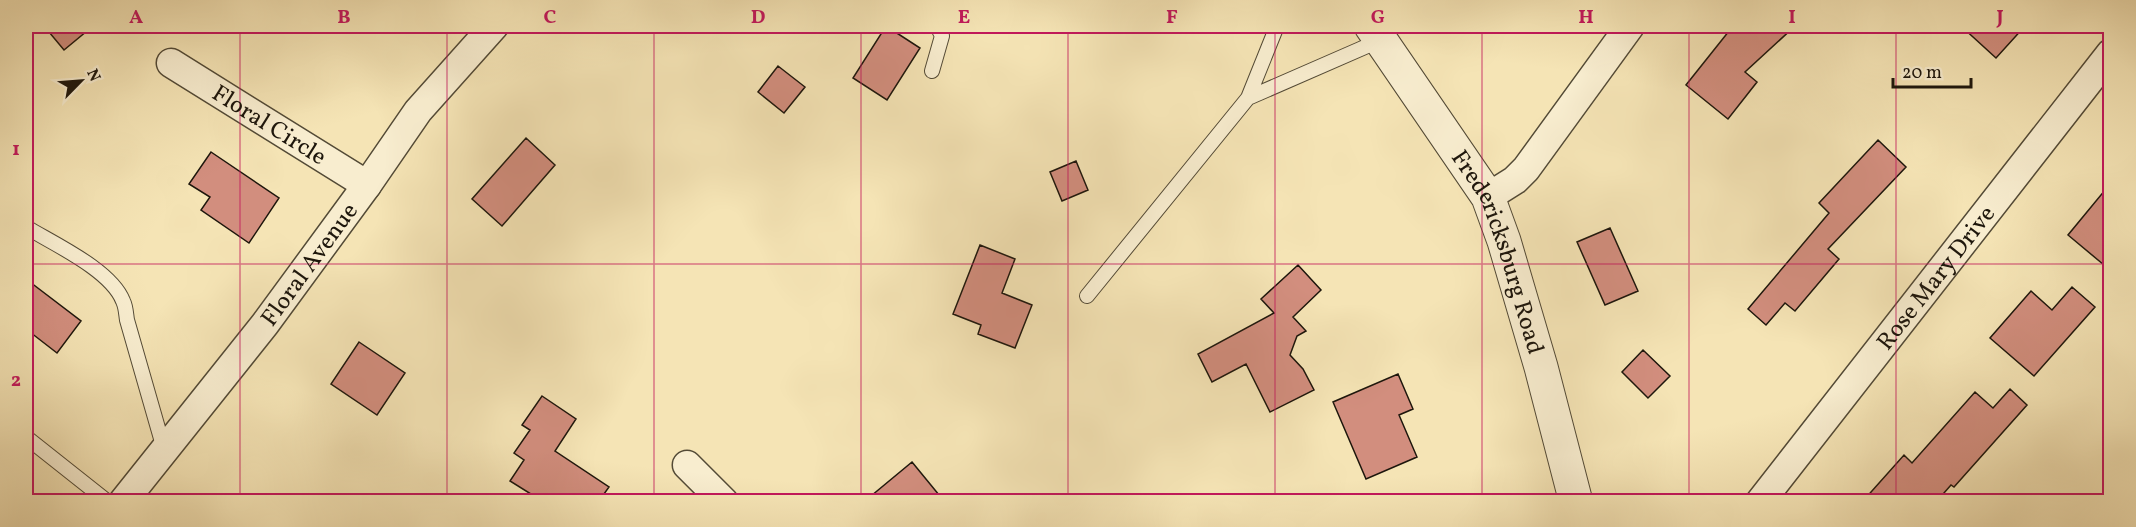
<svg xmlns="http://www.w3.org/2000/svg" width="2136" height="527" viewBox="0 0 2136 527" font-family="Vollkorn,serif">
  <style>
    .building { fill: #d28e7e; stroke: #1d160c; stroke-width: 1.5 }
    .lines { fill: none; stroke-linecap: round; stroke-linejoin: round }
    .service-casing { stroke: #534a36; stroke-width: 16 }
    .minor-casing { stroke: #534a36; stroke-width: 31 }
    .tertiary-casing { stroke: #534a36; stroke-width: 35 }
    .service { stroke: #f8edcf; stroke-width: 14 }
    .minor { stroke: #f8edcf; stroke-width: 28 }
    .tertiary { stroke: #f8edcf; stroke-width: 33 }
    .grid { fill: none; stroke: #c2185b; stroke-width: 1.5; stroke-opacity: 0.55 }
    .labels { text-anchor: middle; stroke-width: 4.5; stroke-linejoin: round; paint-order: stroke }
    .street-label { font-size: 24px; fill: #1d160c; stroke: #f8edcf }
    .neatline { fill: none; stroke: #c2185b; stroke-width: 2 }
    .grid-label { font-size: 20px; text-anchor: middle; font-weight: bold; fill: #c2185b }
  </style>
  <rect width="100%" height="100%" fill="#f5e4b5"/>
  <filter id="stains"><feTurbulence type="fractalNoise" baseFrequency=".00333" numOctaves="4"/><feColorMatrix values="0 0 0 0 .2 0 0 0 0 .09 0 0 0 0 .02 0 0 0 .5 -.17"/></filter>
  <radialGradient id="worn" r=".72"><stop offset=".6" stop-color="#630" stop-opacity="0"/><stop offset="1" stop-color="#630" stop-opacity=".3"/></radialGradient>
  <path class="building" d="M 44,26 L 93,26 L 64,50 Z
    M 886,26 L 920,48 L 887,100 L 853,78 Z
    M 1733,26 L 1795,26 L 1745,72 L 1757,82 L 1728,119 L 1686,85 Z
    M 1961,26 L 2025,26 L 1996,58 Z
    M 778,66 L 805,87 L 784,113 L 758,92 Z
    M 526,138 L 555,165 L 502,226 L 472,199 Z
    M 1878,140 L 1906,167 L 1828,249 L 1839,259 L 1795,311 L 1785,303 L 1766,325 L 1748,309 L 1829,213 L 1819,203 Z
    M 211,152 L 279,198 L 249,243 L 201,210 L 210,197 L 189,184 Z
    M 1076,161 L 1088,190 L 1062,201 L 1050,172 Z
    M 2110,184 L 2110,270 L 2068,235 Z
    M 1610,228 L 1638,291 L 1605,305 L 1577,242 Z
    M 980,245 L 1015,259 L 1002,293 L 1032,305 L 1015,348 L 978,334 L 981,325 L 953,314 Z
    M 1298,265 L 1321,290 L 1293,317 L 1306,331 L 1297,336 L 1290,355 L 1303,369 L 1314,390 L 1270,412 L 1246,364 L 1212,382 L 1198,354 L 1274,313 L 1261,299 Z
    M 26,279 L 81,321 L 57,353 L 26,329 Z
    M 2072,287 L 2095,307 L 2034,376 L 1990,338 L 2031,291 L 2052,310 Z
    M 359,342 L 405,373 L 377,415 L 331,384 Z
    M 1643,350 L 1670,376 L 1648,398 L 1622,372 Z
    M 1398,374 L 1413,409 L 1399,415 L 1417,457 L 1366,479 L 1333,402 Z
    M 2010,389 L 2027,405 L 1954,487 L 1951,485 L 1937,501 L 1863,501 L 1904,455 L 1912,463 L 1975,392 L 1993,408 Z
    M 542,396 L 576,419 L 555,451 L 609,487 L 599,501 L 542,501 L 510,481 L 524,460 L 514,453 L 530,430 L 522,425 Z
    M 912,462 L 944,501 L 865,501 Z"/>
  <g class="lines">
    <g class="service-casing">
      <path id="service" d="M 932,71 L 942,36 L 937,26
        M 1248,98 L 1381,40
        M 26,227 C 54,244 111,270 123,301 C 126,307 126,314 127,320 L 164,449
        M 1087,296 L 1248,98 L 1277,26
        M 26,437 L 108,502"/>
    </g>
    <g class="minor-casing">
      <g id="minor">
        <path id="s1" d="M 171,63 L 367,185"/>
        <path d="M 1488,197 L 1515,180 L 1526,169 L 1630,26"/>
        <path d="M 687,465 L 724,502"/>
        <path id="s2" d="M 123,502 L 265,324 L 367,185 L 418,111 L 494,26"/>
        <path id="s3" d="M 1760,502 L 2110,54"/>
      </g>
    </g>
    <g class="tertiary-casing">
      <g id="tertiary">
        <path id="s4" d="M 1371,26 L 1488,197 L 1504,241 L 1541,367 L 1576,502"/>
      </g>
    </g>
    <use href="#service" class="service"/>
    <use href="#minor" class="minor"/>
    <use href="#tertiary" class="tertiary"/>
  </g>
  <path class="grid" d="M 240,26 L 240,502M 447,26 L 447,502M 654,26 L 654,502M 861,26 L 861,502M 1068,26 L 1068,502M 1275,26 L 1275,502M 1482,26 L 1482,502M 1689,26 L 1689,502M 1896,26 L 1896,502M 26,264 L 2110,264"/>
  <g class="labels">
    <g class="street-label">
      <text dy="8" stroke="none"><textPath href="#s1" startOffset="116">Floral Circle</textPath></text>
      <text dy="8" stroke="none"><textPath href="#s4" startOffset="262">Fredericksburg Road</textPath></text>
      <text dy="8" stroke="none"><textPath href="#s2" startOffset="302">Floral Avenue</textPath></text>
      <text dy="8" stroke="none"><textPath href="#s3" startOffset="285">Rose Mary Drive</textPath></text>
    </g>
  </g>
  <rect width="2136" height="527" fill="none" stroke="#f5e4b5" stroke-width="66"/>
  <g transform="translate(81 81) rotate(65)" stroke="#f8edcf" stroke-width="4.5" paint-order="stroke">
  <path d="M0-4.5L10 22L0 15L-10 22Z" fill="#1d160c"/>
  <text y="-9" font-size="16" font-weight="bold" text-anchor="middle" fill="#1d160c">N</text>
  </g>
  <path d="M1893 78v9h78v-9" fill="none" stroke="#1d160c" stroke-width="3"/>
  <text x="1902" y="78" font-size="18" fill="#1d160c" stroke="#f8edcf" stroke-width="4.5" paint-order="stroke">20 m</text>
  <rect x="33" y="33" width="2070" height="461" class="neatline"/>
  <g class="grid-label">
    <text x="136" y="23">A</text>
    <text x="344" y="23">B</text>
    <text x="550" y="23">C</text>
    <text x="758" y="23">D</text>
    <text x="964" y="23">E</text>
    <text x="1172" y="23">F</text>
    <text x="1378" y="23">G</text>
    <text x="1586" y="23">H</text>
    <text x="1792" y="23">I</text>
    <text x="2000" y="23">J</text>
    <text x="16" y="155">1</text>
    <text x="16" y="386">2</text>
  </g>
  <rect width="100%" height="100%" filter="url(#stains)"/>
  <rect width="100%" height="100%" fill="url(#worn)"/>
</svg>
